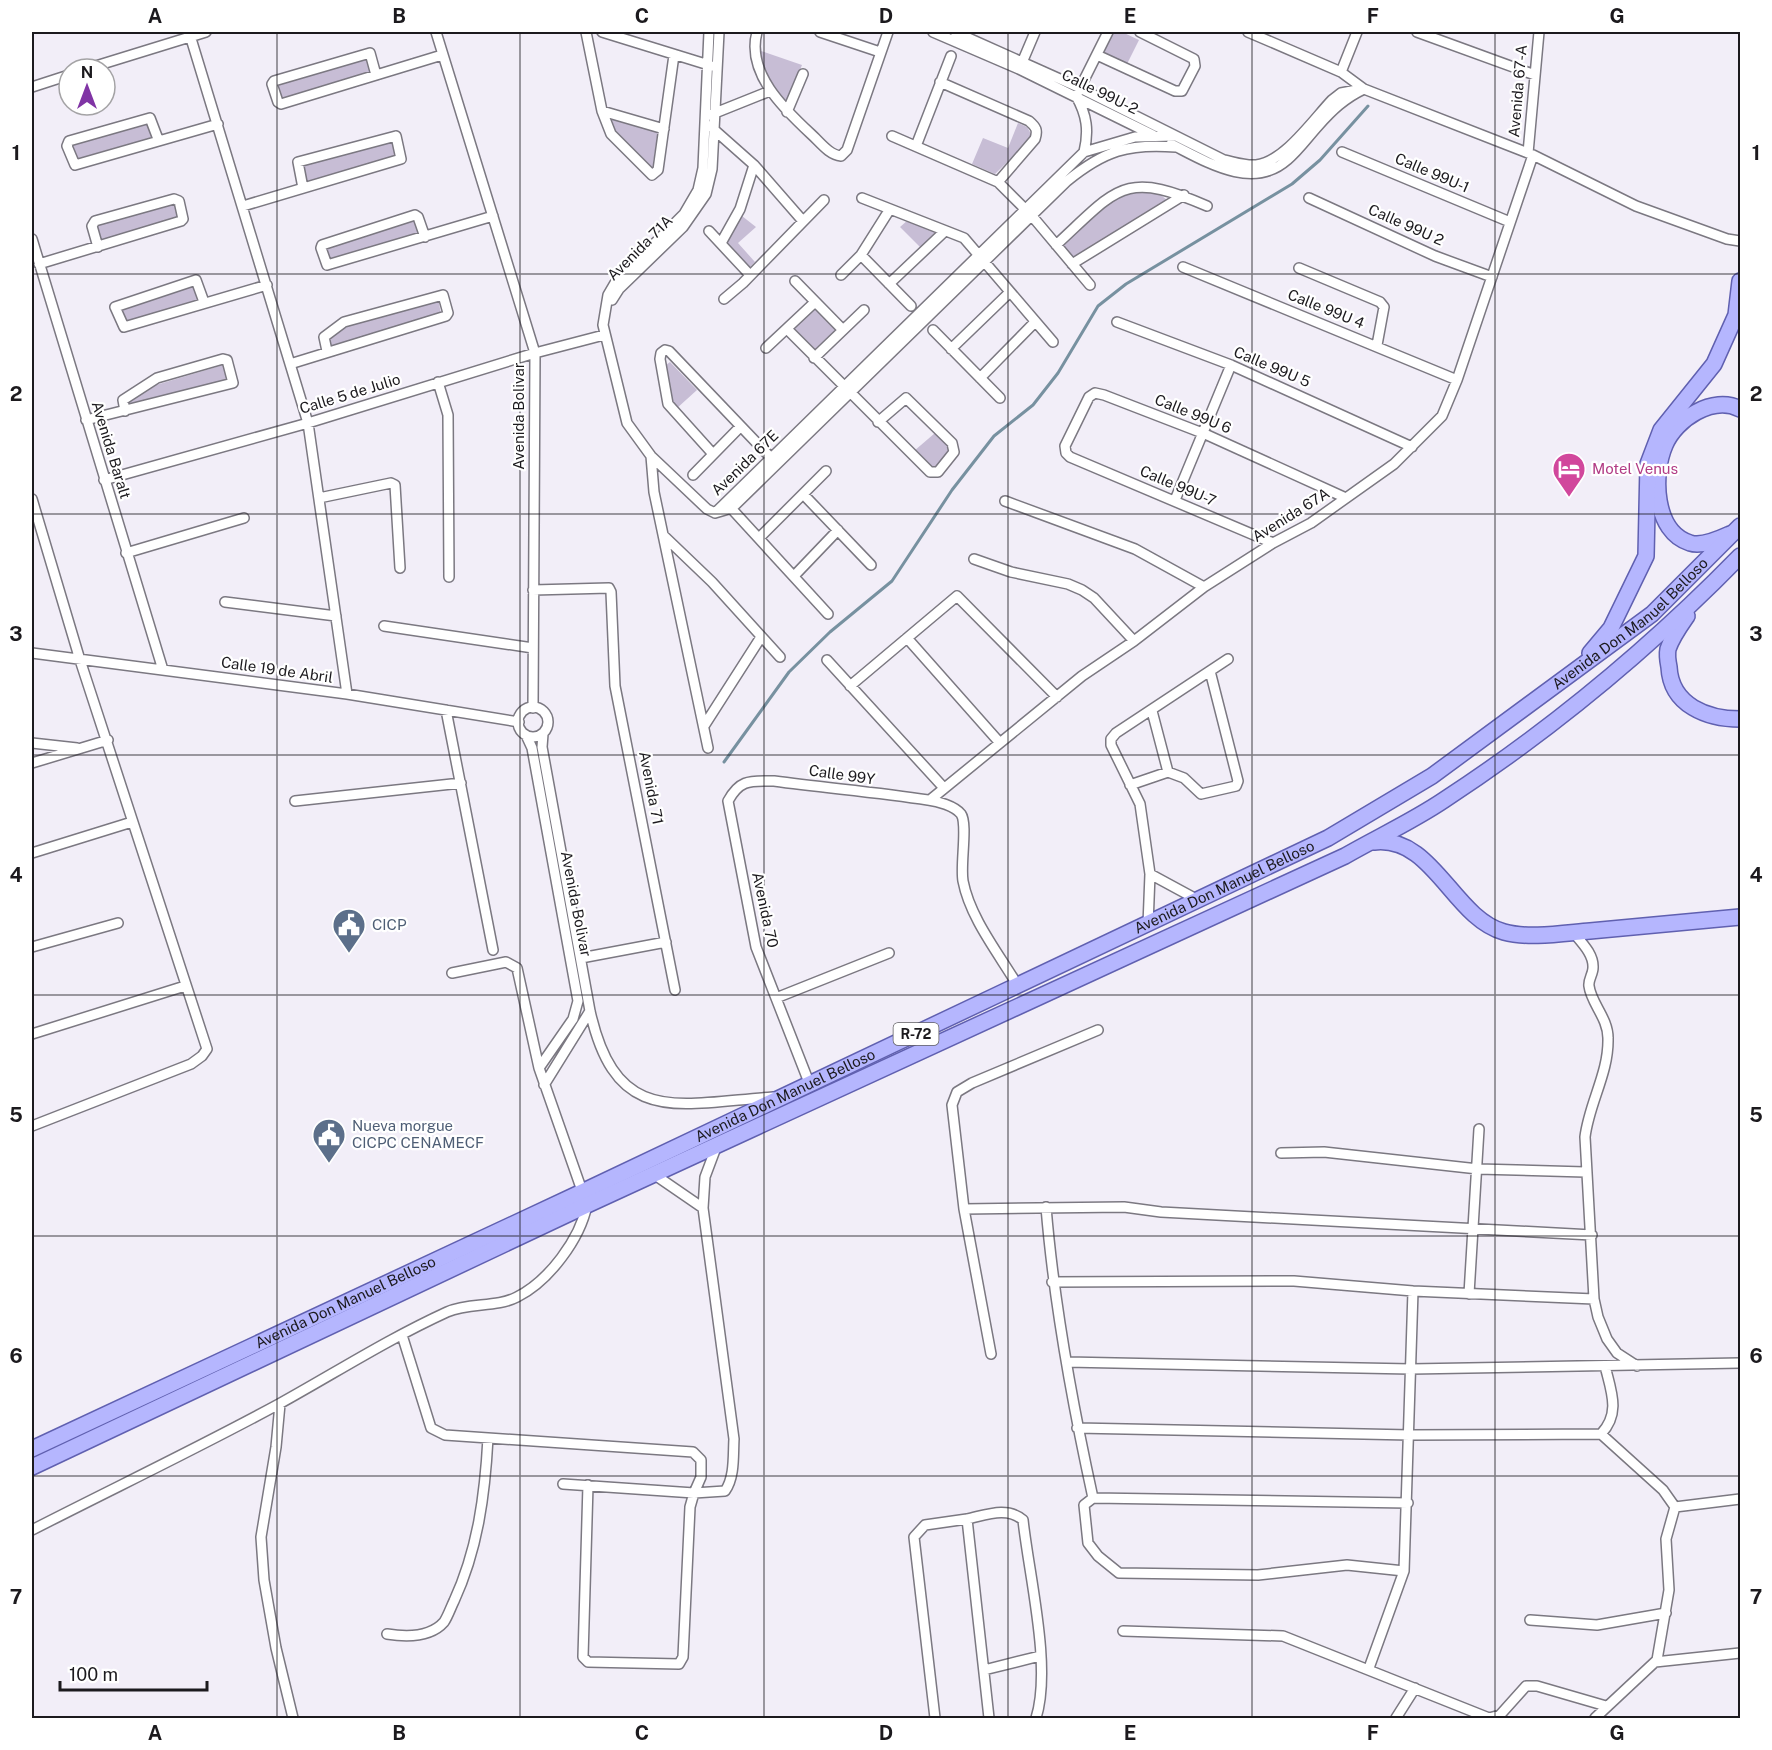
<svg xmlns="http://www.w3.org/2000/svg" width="1772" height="1750" viewBox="0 0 1772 1750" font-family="'Public Sans',sans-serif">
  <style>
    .green { fill: #c7bdd5 }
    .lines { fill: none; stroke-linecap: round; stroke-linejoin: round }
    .stream { stroke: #7791a0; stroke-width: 3 }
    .minor-casing { stroke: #7b7881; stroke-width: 12 }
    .primary-casing { stroke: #6060b0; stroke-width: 18 }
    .minor { stroke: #fff; stroke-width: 9 }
    .primary { stroke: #b5b6fe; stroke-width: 15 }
    .grid { fill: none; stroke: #1c1a1e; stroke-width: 1.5; stroke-opacity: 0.55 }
    .labels { text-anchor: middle; stroke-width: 4.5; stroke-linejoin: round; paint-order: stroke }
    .shield { fill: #fff; stroke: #605f62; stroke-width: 1.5 }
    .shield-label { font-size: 14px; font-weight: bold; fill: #1c1a1e }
    .street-label { font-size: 15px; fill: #1c1a1e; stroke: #fff }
    .hotel-label { font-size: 15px; fill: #b23c85; stroke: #fff; text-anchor: start }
    .service-label { font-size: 15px; fill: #4e5e75; stroke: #fff; text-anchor: start }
    .neatline { fill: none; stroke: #1c1a1e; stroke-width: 2 }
    .grid-label { font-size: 20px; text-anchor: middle; font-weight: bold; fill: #1c1a1e }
  </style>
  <rect width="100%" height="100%" fill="#f2eef8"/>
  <path class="green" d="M 1112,32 L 1122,32 L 1139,40 L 1127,64 L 1101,53 Z
    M 761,51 L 802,65 L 786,105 C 772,93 760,70 761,51 Z
    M 367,59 L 371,73 L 282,98 L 278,85 Z
    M 611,117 L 658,130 L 652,171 L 616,133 Z
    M 150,121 L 153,137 L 76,159 L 72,145 Z
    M 1018,123 L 1027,127 L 1033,137 L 995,174 L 972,164 L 983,138 L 1008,148 Z
    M 392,141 L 396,156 L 307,182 L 302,166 Z
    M 1129,192 L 1157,192 L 1167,200 L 1073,257 L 1063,245 L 1110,202 Z
    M 175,204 L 179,218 L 101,242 L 97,226 Z
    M 742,216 L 756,227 L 738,243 L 755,262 L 750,267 L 727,242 Z
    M 415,220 L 419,234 L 329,260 L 325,249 Z
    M 908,220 L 937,232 L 921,248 L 900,227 Z
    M 194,285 L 200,300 L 125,322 L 120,307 Z
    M 438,298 L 441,314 L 331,346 L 328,336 L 342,326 Z
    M 815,308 L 836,330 L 814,350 L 793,328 Z
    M 670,362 L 697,390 L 676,409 L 667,395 L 666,365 Z
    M 223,365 L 228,380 L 130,406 L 129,402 L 156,385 Z
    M 935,433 L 952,448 L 935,469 L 914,451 Z"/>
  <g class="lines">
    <path class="stream" d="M 724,762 L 789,672 L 830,632 L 892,581 L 952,490 L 994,436 L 1033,405 L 1058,373 L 1098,306 L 1126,284 L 1292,184 L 1320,160 L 1368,106"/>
    <g class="minor-casing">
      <path id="minor" d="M 189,32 L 308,423 L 347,694
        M 436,32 L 535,353 L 533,708
        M 586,32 L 602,111 L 611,134 L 652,175 L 658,170 L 674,55
        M 602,32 L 712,66
        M 709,32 L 703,168 L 698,190 L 684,214 L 615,283 L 608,295 L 603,325 L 627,423 L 651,456 L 707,509 L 715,513
        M 757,32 C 746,73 784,109 811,134 C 820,142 829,155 841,156 L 847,150 L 888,32
        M 820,32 L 880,52
        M 933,32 L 1019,69 L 1153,135
        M 955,32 L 1080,88 L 1224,160 C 1234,162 1245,166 1256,165 C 1284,162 1313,120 1332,100 L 1341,93 L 1357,90
        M 1248,32 L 1341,72 L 1364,89 L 1533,155 L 1636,206 L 1727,239 L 1740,241
        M 1417,32 L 1535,75
        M 1097,55 L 1175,91 L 1182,91 L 1195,66 L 1194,59 L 1140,32
        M 1021,65 L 1035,32
        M 86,69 L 206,32
        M 1341,72 L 1357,32
        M 376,75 L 370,53 L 274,81 L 272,84 L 278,102 L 281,104 L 442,55
        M 940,82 L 1029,121 C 1036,127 1038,130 1035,139 L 998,182
        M 32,87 L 69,75
        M 602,111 L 664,129
        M 787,112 L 803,74
        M 710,115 L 770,91
        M 710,126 L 754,165 L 802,220
        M 892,136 L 998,182 L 1032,216 L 1090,285
        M 158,139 L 150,118 L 69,141 L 67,146 L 75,165 L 218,124
        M 1171,144 C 1205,161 1252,191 1287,160 C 1298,151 1308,137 1318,126 C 1332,110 1345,98 1364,89
        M 916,146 L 951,56
        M 1084,152 C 1089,131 1087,115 1076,96 L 1108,32
        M 1342,152 L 1510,222
        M 1528,153 L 1539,32
        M 862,198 L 964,238 L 1053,342
        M 1309,198 L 1435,256 L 1492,277
        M 243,206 L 401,159 L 396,136 L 298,162 L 303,188
        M 709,231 L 750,275
        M 425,237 L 418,217 L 415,215 L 322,245 L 321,248 L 327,265 L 493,216
        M 32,239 L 163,670
        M 721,243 L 740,209 L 754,165
        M 1056,245 C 1117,189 1123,169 1207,206
        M 861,255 L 911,306
        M 39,264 L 181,221 L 183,219 L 179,201 L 174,199 L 95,221 L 92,226 L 98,247
        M 1072,264 L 1184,195
        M 1183,267 L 1457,380
        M 1299,268 L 1380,302 L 1384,307 L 1377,345
        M 841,275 L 861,255 L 890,209
        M 795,281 L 843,330
        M 889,284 L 945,231
        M 724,299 L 743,283 L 824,200
        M 612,300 L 619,289 L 683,227 L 706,194 L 712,169 L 719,32
        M 204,302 L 196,280 L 115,307 L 124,327 L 267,285
        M 1117,322 L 1231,365 L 1412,447
        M 787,329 L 930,472 L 938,472 L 954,452 L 952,443 L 906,398 L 878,422
        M 933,330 L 1000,398
        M 766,348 L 815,302
        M 951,349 L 1009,293
        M 814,358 L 864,310
        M 290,364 L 446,316 L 448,313 L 443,295 L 344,322 L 324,337 L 327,351
        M 980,378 L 1035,322
        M 438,382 L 448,415 L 449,577
        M 86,420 L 233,383 L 227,360 L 223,359 L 157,378 L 123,400 L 125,411
        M 713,454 L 668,404 L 660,359 L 661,353 L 665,350 L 669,351 L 774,461
        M 651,456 L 654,492 L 708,748
        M 693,475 L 740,427
        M 104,480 L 308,423 L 535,353 L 604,335
        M 803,494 L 871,565
        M 319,498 L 391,483 L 395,485 L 400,568
        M 32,499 L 80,660 L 207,1049 L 202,1056 L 191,1064 L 32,1126
        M 1175,500 L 1231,365
        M 1005,501 L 1135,549 L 1204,587
        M 729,506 L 828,614
        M 715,513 L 1084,152 L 1135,137 L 1174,136
        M 715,513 L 732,508 L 1067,181 C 1104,151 1128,143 1176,147
        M 664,536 L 712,582 L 780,657
        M 759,538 L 826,471
        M 1273,543 L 1070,457 L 1066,453 L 1065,446 L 1089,397 L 1095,393 L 1104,395 L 1205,434 L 1346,498
        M 126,553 L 244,518
        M 974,559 L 1011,572 L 1068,584 L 1082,590 L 1094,598 L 1134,641
        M 794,576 L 838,530
        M 533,590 L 609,588 L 611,592 L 615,686 L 675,990
        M 225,602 L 336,616
        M 384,626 L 533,648
        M 907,638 L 1000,743
        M 32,653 L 347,694 L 519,722
        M 827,660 L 944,788
        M 850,686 L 957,596 L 1057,697
        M518 722a15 15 0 1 1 30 0a15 15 0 1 1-30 0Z
        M 446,710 L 493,950
        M 1152,711 L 1168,772
        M 704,726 L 761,637
        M 543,734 L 542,747 L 590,1011 C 616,1127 677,1104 773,1097
        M 526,735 L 532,748 L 578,1001 L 573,1019 L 539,1068
        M 32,743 L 77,748
        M 32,763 L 108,740
        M 1130,785 L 1168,772 L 1184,778 L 1201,794 L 1236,786 L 1238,781 L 1210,671
        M 930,800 L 1082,676 L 1134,641 L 1204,587 L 1273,543 L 1311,523 L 1394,464 L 1442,416 L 1457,380 L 1533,155
        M 295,801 L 461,783
        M 32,853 L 132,822
        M 1150,874 L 1198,900
        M 1148,925 L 1150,874 L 1140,804 L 1111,745 L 1111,739 L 1116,733 L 1228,659
        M 1573,932 C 1581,942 1594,954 1593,968 C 1593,974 1588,980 1589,986 C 1591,1003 1608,1018 1608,1038 C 1609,1073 1589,1103 1585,1137 L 1594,1299 L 1598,1317 L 1607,1339 L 1617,1353 L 1637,1366
        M 32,947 L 118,923
        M 581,958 L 666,942
        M 776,998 L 889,953
        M 32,1034 L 185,986
        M 544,1085 L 590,1011
        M 810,1085 L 756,947 L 728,801 C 740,779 750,781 774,781 C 825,788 877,792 928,800 C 937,801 955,806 961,814 C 968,824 960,865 963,881 C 970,918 999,954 1018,986
        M 1281,1153 L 1324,1152 L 1478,1169 L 1585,1172
        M 655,1175 L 703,1208
        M 1046,1207 C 1054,1305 1072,1402 1093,1498 L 1408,1503
        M 964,1209 L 1124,1207 L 1161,1212 L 1592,1235
        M 1052,1282 L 1294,1281 L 1413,1291 L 1594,1299
        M 1469,1294 L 1479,1129
        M 402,1335 L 431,1428 L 445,1435 L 693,1452 L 701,1460 L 701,1477 L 694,1493 L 563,1484
        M 991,1354 L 964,1209 L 952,1105 L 957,1092 L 972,1083 L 1098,1030
        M 1067,1362 L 1411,1369 L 1740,1363
        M 280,1404 L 276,1447 L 261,1537 L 264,1580 L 276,1648 L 293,1718
        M 1077,1428 L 1410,1435 L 1601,1434 L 1663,1490 L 1675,1507
        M 1601,1434 C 1621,1413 1611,1391 1605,1366
        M 588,1485 L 583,1657 L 588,1662 L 679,1664 L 683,1657 L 690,1507 L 694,1493 L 725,1491 C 735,1477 733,1455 734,1439 L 703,1208 L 705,1177 L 717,1145
        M 1093,1498 L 1084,1505 L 1088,1543 L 1098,1556 L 1119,1573 L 1258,1575 L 1347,1565 L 1404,1571
        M 1675,1507 L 1740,1499
        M 32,1530 C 114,1488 198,1448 279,1404 C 335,1373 388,1339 447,1312 C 469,1302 496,1308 517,1297 C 549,1281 580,1239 587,1205 L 539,1068 L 517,968 L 506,962 L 452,973
        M 1530,1620 L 1597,1625 L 1666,1613
        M 1123,1631 L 1283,1636 L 1489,1718 L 1500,1715 L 1526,1686 L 1537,1686 L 1606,1706
        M 387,1634 C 406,1637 430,1638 444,1622 C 448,1616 451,1607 454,1601 C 478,1549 485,1494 488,1438
        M 1655,1662 L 1740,1653
        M 1369,1668 L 1404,1571 L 1413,1291
        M 984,1670 L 1040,1656
        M 935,1718 L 914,1537 L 925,1525 L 967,1519
        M 989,1718 L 967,1519 C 986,1515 1007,1506 1023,1520 C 1029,1576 1052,1667 1036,1718
        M 1396,1718 L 1415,1688
        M 1595,1718 L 1657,1660 L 1669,1590 L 1666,1539 L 1675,1507"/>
    </g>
    <g class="primary-casing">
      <g id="primary">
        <path d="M 1730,534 C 1719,539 1702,547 1690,543 C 1654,532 1652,475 1665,445 C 1676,419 1713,395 1740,409"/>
        <path d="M 1687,616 C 1680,626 1672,637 1668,649 C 1667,654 1668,662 1669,667 C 1671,706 1708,719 1740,719"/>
        <path d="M 1590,653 L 1611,628 L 1646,556 L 1648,464 L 1661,430 L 1714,364 L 1736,315 L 1740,281"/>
        <path d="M 1374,842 C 1433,835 1453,918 1504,932 C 1528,939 1565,933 1590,931 C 1640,926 1690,922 1740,917"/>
        <path id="s1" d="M 32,1449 L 582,1192 L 1328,838 L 1432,776 L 1652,614 L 1740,526"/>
        <path d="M 32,1467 L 587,1205 L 1345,856 C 1378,837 1413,821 1444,800 C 1551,730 1651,647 1740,556"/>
      </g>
    </g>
    <use href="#minor" class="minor"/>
    <use href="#primary" class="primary"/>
  </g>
  <path class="grid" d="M 277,32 L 277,1718M 520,32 L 520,1718M 764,32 L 764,1718M 1008,32 L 1008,1718M 1252,32 L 1252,1718M 1495,32 L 1495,1718M 32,274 L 1740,274M 32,514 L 1740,514M 32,755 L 1740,755M 32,995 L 1740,995M 32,1236 L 1740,1236M 32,1476 L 1740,1476"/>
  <defs>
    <g id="hotel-pin" transform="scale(1.725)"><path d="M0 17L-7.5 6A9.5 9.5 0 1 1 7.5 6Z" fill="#d1479c" stroke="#fff"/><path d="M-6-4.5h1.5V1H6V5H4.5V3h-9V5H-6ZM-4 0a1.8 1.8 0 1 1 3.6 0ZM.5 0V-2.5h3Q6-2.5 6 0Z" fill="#fff"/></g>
    <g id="civic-pin" transform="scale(1.725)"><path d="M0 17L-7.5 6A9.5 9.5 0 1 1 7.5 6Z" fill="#5c6f8a" stroke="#fff"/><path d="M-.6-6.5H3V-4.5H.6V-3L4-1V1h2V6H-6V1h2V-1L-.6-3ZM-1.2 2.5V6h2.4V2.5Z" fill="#fff"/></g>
  </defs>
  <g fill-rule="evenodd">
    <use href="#hotel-pin" x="1569" y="469"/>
    <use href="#civic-pin" x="349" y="925"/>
    <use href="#civic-pin" x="329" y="1135"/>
  </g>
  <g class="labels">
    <rect class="shield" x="893.5" y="1023" width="45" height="22" rx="4.5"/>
    <g class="shield-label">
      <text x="916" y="1039">R-72</text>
    </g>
    <g class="street-label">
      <text transform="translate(1518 91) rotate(-85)" y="5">Avenida 67-A</text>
      <text transform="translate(1100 92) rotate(26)" y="5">Calle 99U-2</text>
      <text transform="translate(1432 173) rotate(23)" y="5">Calle 99U-1</text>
      <text transform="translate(1406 225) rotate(24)" y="5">Calle 99U 2</text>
      <text transform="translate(640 248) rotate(-45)" y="5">Avenida 71A</text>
      <text transform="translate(1326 309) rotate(22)" y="5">Calle 99U 4</text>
      <text transform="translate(1272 367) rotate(23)" y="5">Calle 99U 5</text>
      <text transform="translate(350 394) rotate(-17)" y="5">Calle 5 de Julio</text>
      <text transform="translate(1193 414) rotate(22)" y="5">Calle 99U 6</text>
      <text transform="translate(519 416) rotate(-90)" y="5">Avenida Bolivar</text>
      <text transform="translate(111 450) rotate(73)" y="5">Avenida Baralt</text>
      <text transform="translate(745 463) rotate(-44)" y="5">Avenida 67E</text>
      <text transform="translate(1178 486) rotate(23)" y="5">Calle 99U-7</text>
      <text transform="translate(1291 515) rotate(-32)" y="5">Avenida 67A</text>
      <text dy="5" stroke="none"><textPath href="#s1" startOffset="1804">Avenida Don Manuel Belloso</textPath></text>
      <text transform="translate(277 670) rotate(8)" y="5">Calle 19 de Abril</text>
      <text transform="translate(842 775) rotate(8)" y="5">Calle 99Y</text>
      <text transform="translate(651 788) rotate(79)" y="5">Avenida 71</text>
      <text dy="5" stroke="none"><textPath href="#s1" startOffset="1318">Avenida Don Manuel Belloso</textPath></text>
      <text transform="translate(576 904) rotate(79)" y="5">Avenida Bolivar</text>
      <text transform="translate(765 910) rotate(78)" y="5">Avenida 70</text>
      <text dy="5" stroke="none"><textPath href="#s1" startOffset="832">Avenida Don Manuel Belloso</textPath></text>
      <text dy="5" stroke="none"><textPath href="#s1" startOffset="346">Avenida Don Manuel Belloso</textPath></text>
    </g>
    <g class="hotel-label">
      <text x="1592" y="474">Motel Venus</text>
    </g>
    <g class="service-label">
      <text x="372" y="930">CICP</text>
      <text x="352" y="1131">Nueva morgue<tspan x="352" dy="17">CICPC CENAMECF</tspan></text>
    </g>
  </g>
  <rect width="1772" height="1750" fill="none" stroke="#ffffff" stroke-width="66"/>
  <g transform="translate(87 87)"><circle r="28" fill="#ffffff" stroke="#a4a3a5" stroke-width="1.5"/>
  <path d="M0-4.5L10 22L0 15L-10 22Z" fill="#8034a5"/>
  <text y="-9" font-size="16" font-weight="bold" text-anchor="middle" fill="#1c1a1e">N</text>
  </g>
  <path d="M60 1681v9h147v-9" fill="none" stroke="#1c1a1e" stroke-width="3"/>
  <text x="69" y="1681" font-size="18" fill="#1c1a1e" stroke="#ffffff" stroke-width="4.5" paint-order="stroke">100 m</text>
  <rect x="33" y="33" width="1706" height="1684" class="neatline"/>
  <g class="grid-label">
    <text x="155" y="23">A</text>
    <text x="399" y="23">B</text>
    <text x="642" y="23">C</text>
    <text x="886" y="23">D</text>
    <text x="1130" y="23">E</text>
    <text x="1373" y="23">F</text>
    <text x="1617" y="23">G</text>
    <text x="16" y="160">1</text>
    <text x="1756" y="160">1</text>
    <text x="16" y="401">2</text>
    <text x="1756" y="401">2</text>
    <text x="16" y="641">3</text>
    <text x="1756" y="641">3</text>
    <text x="16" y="882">4</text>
    <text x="1756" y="882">4</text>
    <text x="16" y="1122">5</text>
    <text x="1756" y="1122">5</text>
    <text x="16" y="1363">6</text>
    <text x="1756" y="1363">6</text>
    <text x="16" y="1604">7</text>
    <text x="1756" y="1604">7</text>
    <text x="155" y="1740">A</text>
    <text x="399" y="1740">B</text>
    <text x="642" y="1740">C</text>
    <text x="886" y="1740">D</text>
    <text x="1130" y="1740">E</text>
    <text x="1373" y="1740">F</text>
    <text x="1617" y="1740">G</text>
  </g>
</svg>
